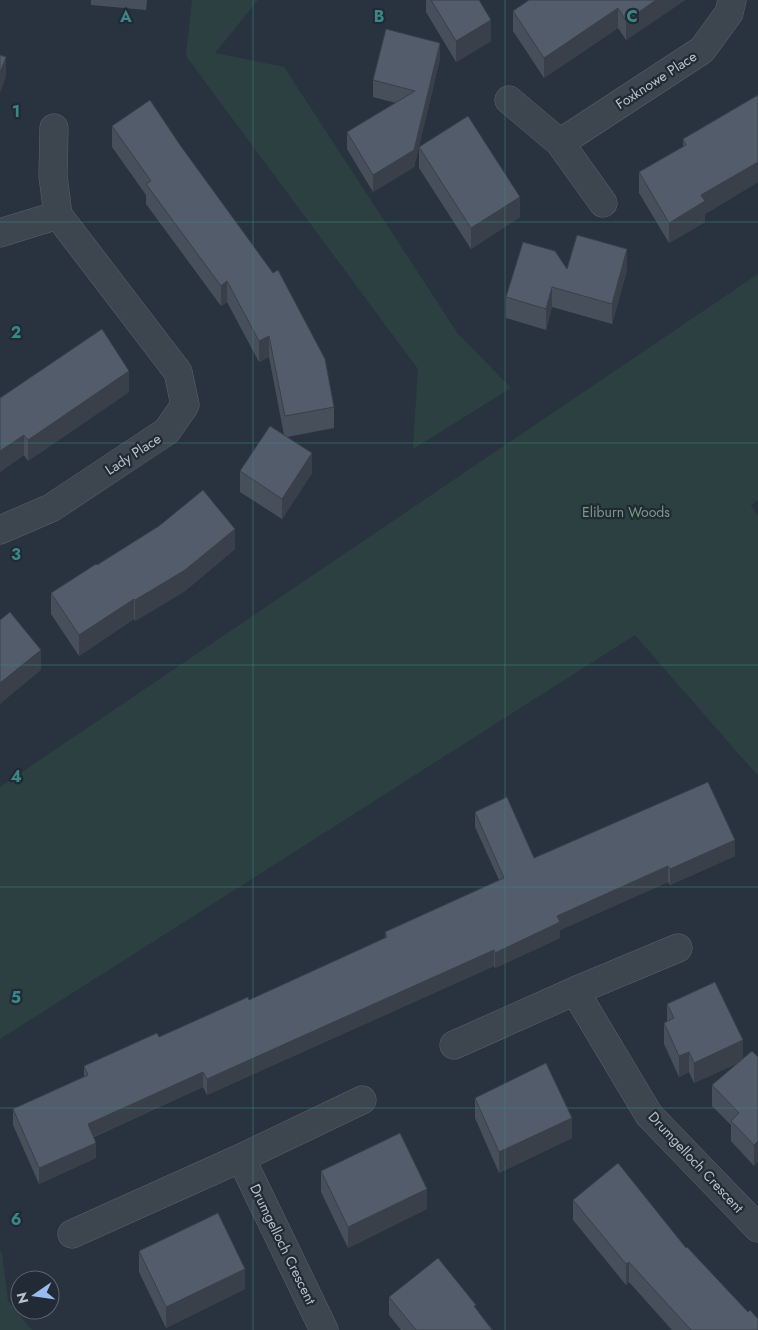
<svg xmlns="http://www.w3.org/2000/svg" width="758" height="1330" viewBox="0 0 758 1330" font-family="Jost,sans-serif">
  <style>
    .green { fill: #2c4041 }
    .lines { fill: none; stroke-linecap: round; stroke-linejoin: round }
    .minor-casing { stroke: #5a636d; stroke-width: 29 }
    .minor { stroke: #3d454f; stroke-width: 28 }
    .wall { fill: #474f5b }
    .shaded-wall { fill: #39404a }
    .building { fill: #525c6a; stroke: #39404a }
    .grid { fill: none; stroke: #3a8885; stroke-width: 1; stroke-opacity: 0.55 }
    .labels { text-anchor: middle; stroke-width: 4.5; stroke-linejoin: round; paint-order: stroke }
    .street-label { font-size: 14px; fill: #b9c0ca; stroke: #212a35 }
    .park-label { font-size: 14px; fill: #7a9d82; stroke: #212a35 }
    .grid-label { font-size: 16px; text-anchor: middle; font-weight: bold; fill: #3a8885; stroke: #212a35; stroke-width: 4.5; stroke-linejoin: round; paint-order: stroke }
  </style>
  <rect width="100%" height="100%" fill="#29333f"/>
  <path class="green" d="M 192,0 L 258,0 L 215,53 L 284,67 L 458,334 L 511,388 L 413,449 L 418,369 L 186,56 Z
    M 758,274 L 758,500 L 751,505 L 758,516 L 758,776 L 635,635 L 0,1039 L 0,787 Z
    M 0,1251 L 2,1253 L 8,1301 L 32,1330 L 0,1330 Z"/>
  <g class="lines">
    <g class="minor-casing">
      <path id="minor" d="M 509,100 L 560,143 L 603,203
        M 560,143 L 702,50 L 729,13 L 732,0
        M 0,233 L 58,215
        M 0,530 L 51,508 L 167,431 L 185,405 L 178,372 L 58,215 L 53,176 L 54,128
        M 678,948 L 575,991 L 649,1115 L 758,1228
        M 454,1045 L 575,991
        M 241,1158 L 362,1100
        M 72,1234 L 241,1158 L 324,1330"/>
    </g>
    <use href="#minor" class="minor"/>
  </g>
  <path class="wall" d="M 91,0 L 147,0 L 146,10 L 91,5 Z
    M 426,0 L 479,0 L 491,41 L 456,62 L 426,12 Z
    M 685,0 L 626,40 L 618,28 L 544,78 L 513,31 L 513,11 Z
    M 440,59 L 414,167 L 373,192 L 347,149 L 347,132 L 396,103 L 373,97 L 373,80 Z
    M 758,95 L 758,182 L 705,214 L 705,222 L 669,243 L 639,193 L 639,172 L 683,147 L 683,139 Z
    M 112,126 L 334,407 L 334,428 L 287,437 L 312,473 L 282,519 L 240,492 L 240,471 L 284,435 L 269,357 L 259,362 L 227,302 L 221,306 L 146,204 L 146,195 L 112,147 Z
    M 419,147 L 520,217 L 471,249 L 419,168 Z
    M 567,269 L 627,270 L 612,324 L 552,307 L 546,330 L 506,318 L 506,297 Z
    M 129,392 L 28,461 L 24,455 L 0,472 L 0,398 Z
    M 235,549 L 185,591 L 135,621 L 134,619 L 79,656 L 51,614 L 51,593 L 97,565 Z
    M 475,812 L 534,858 L 735,856 L 670,885 L 668,882 L 560,930 L 560,938 L 495,968 L 494,966 L 207,1095 L 203,1087 L 94,1137 L 96,1158 L 39,1184 L 13,1125 L 13,1109 L 84,1077 L 84,1066 L 159,1037 L 249,1000 L 385,938 L 385,932 L 499,880 L 475,827 Z
    M 667,1004 L 743,1059 L 758,1057 L 758,1161 L 754,1166 L 731,1141 L 731,1125 L 712,1106 L 712,1085 L 738,1063 L 694,1083 L 689,1072 L 679,1077 L 664,1044 L 664,1023 L 667,1022 Z
    M 475,1098 L 572,1138 L 499,1173 L 475,1118 Z
    M 321,1171 L 427,1209 L 348,1248 L 321,1192 Z
    M 573,1200 L 686,1248 L 748,1312 L 758,1330 L 672,1330 L 629,1282 L 626,1285 L 573,1220 Z
    M 139,1251 L 245,1289 L 166,1328 L 139,1272 Z
    M 389,1297 L 476,1309 L 493,1330 L 401,1330 L 389,1315 Z"/>
  <path class="shaded-wall" d="M 656,0 L 685,0 L 626,40 L 626,21 Z
    M 618,8 L 618,28 L 544,78 L 544,58 Z
    M 491,20 L 491,41 L 456,62 L 456,41 Z
    M 440,43 L 440,59 L 414,167 L 373,192 L 373,175 Z
    M 6,57 L 6,77 L 0,93 L 0,73 Z
    M 758,162 L 758,182 L 705,214 L 705,222 L 669,243 L 669,223 L 701,195 Z
    M 520,197 L 520,217 L 471,249 L 471,228 Z
    M 627,249 L 627,270 L 612,324 L 612,304 Z
    M 227,281 L 227,302 L 221,306 L 221,286 Z
    M 552,287 L 552,307 L 546,330 L 546,309 Z
    M 269,336 L 269,357 L 259,362 L 259,341 Z
    M 129,371 L 129,392 L 28,461 L 28,440 Z
    M 24,435 L 24,455 L 0,472 L 0,451 Z
    M 312,453 L 312,473 L 282,519 L 282,499 Z
    M 235,529 L 235,549 L 185,591 L 135,621 L 135,600 Z
    M 134,599 L 134,619 L 79,656 L 79,635 Z
    M 41,650 L 41,670 L 0,704 L 0,683 Z
    M 735,840 L 735,856 L 670,885 L 670,869 Z
    M 668,866 L 668,882 L 560,930 L 560,938 L 495,968 L 495,953 L 557,916 Z
    M 494,950 L 494,966 L 207,1095 L 207,1079 Z
    M 743,1040 L 743,1061 L 694,1083 L 694,1063 Z
    M 689,1052 L 689,1072 L 679,1077 L 679,1056 Z
    M 203,1072 L 203,1087 L 88,1139 L 88,1124 Z
    M 572,1118 L 572,1138 L 499,1173 L 499,1152 Z
    M 758,1141 L 758,1161 L 754,1166 L 754,1145 Z
    M 96,1143 L 96,1158 L 39,1184 L 39,1168 Z
    M 427,1189 L 427,1209 L 348,1248 L 348,1227 Z
    M 629,1262 L 629,1282 L 626,1285 L 626,1264 Z
    M 245,1269 L 245,1289 L 166,1328 L 166,1307 Z"/>
  <path class="building" d="M 431,0 L 479,0 L 491,20 L 456,41 Z
    M 529,0 L 656,0 L 626,21 L 618,8 L 544,58 L 513,11 Z
    M 386,29 L 440,43 L 414,150 L 373,175 L 347,132 L 415,91 L 373,80 Z
    M 0,55 L 6,57 L 0,73 Z
    M 758,95 L 758,162 L 701,195 L 705,201 L 669,223 L 639,172 L 686,145 L 683,139 Z
    M 150,100 L 180,145 L 273,273 L 278,270 L 325,359 L 334,407 L 285,416 L 269,336 L 259,341 L 227,281 L 221,286 L 146,184 L 151,181 L 112,126 Z
    M 468,116 L 520,197 L 471,228 L 419,147 Z
    M 577,235 L 627,249 L 612,304 L 552,287 L 546,309 L 506,297 L 523,242 L 555,251 L 567,269 Z
    M 102,329 L 129,371 L 28,440 L 24,435 L 0,451 L 0,398 Z
    M 270,426 L 312,453 L 282,499 L 240,471 Z
    M 203,490 L 235,529 L 185,570 L 135,600 L 134,599 L 79,635 L 51,593 L 96,564 L 97,565 L 159,526 Z
    M 10,612 L 41,650 L 0,683 L 0,620 Z
    M 708,782 L 735,840 L 670,869 L 668,866 L 557,916 L 560,922 L 495,953 L 494,950 L 207,1079 L 203,1072 L 88,1124 L 96,1143 L 39,1168 L 13,1109 L 88,1075 L 84,1066 L 157,1033 L 159,1037 L 248,997 L 249,1000 L 387,937 L 385,932 L 504,878 L 475,812 L 507,797 L 534,858 Z
    M 715,982 L 743,1040 L 694,1063 L 689,1052 L 679,1056 L 664,1023 L 674,1018 L 667,1004 Z
    M 752,1051 L 758,1057 L 758,1141 L 754,1145 L 731,1121 L 739,1113 L 712,1085 Z
    M 546,1063 L 572,1118 L 499,1152 L 475,1098 Z
    M 400,1133 L 427,1189 L 348,1227 L 321,1171 Z
    M 618,1163 L 686,1248 L 687,1247 L 748,1312 L 750,1310 L 758,1319 L 758,1330 L 691,1330 L 629,1262 L 626,1264 L 573,1200 Z
    M 218,1213 L 245,1269 L 166,1307 L 139,1251 Z
    M 438,1258 L 476,1305 L 474,1306 L 492,1330 L 416,1330 L 389,1297 Z"/>
  <path class="grid" d="M 253,0 L 253,1330M 505,0 L 505,1330M 0,222 L 758,222M 0,443 L 758,443M 0,665 L 758,665M 0,887 L 758,887M 0,1108 L 758,1108"/>
  <g class="labels">
    <g class="street-label">
      <text transform="translate(656 80) rotate(-33)" y="5">Foxknowe Place</text>
      <text transform="translate(133 454) rotate(-33)" y="5">Lady Place</text>
      <text transform="translate(696 1162) rotate(47)" y="5">Drumgelloch Crescent</text>
      <text transform="translate(283 1244) rotate(64)" y="5">Drumgelloch Crescent</text>
    </g>
    <g class="park-label">
      <text x="626" y="517">Eliburn Woods</text>
    </g>
  </g>
  <g class="grid-label">
    <text x="126" y="22">A</text>
    <text x="379" y="22">B</text>
    <text x="632" y="22">C</text>
    <text x="16" y="117">1</text>
    <text x="16" y="338">2</text>
    <text x="16" y="560">3</text>
    <text x="16" y="782">4</text>
    <text x="16" y="1003">5</text>
    <text x="16" y="1225">6</text>
  </g>
  <g transform="translate(35 1295) rotate(257)"><circle r="24" fill="#212a35" stroke="#5e6671"/>
  <path d="M0-4L9 19L0 12L-9 19Z" fill="#99bbef"/>
  <text y="-8" font-size="14" font-weight="bold" text-anchor="middle" fill="#b9c0ca">N</text>
  </g>
</svg>
